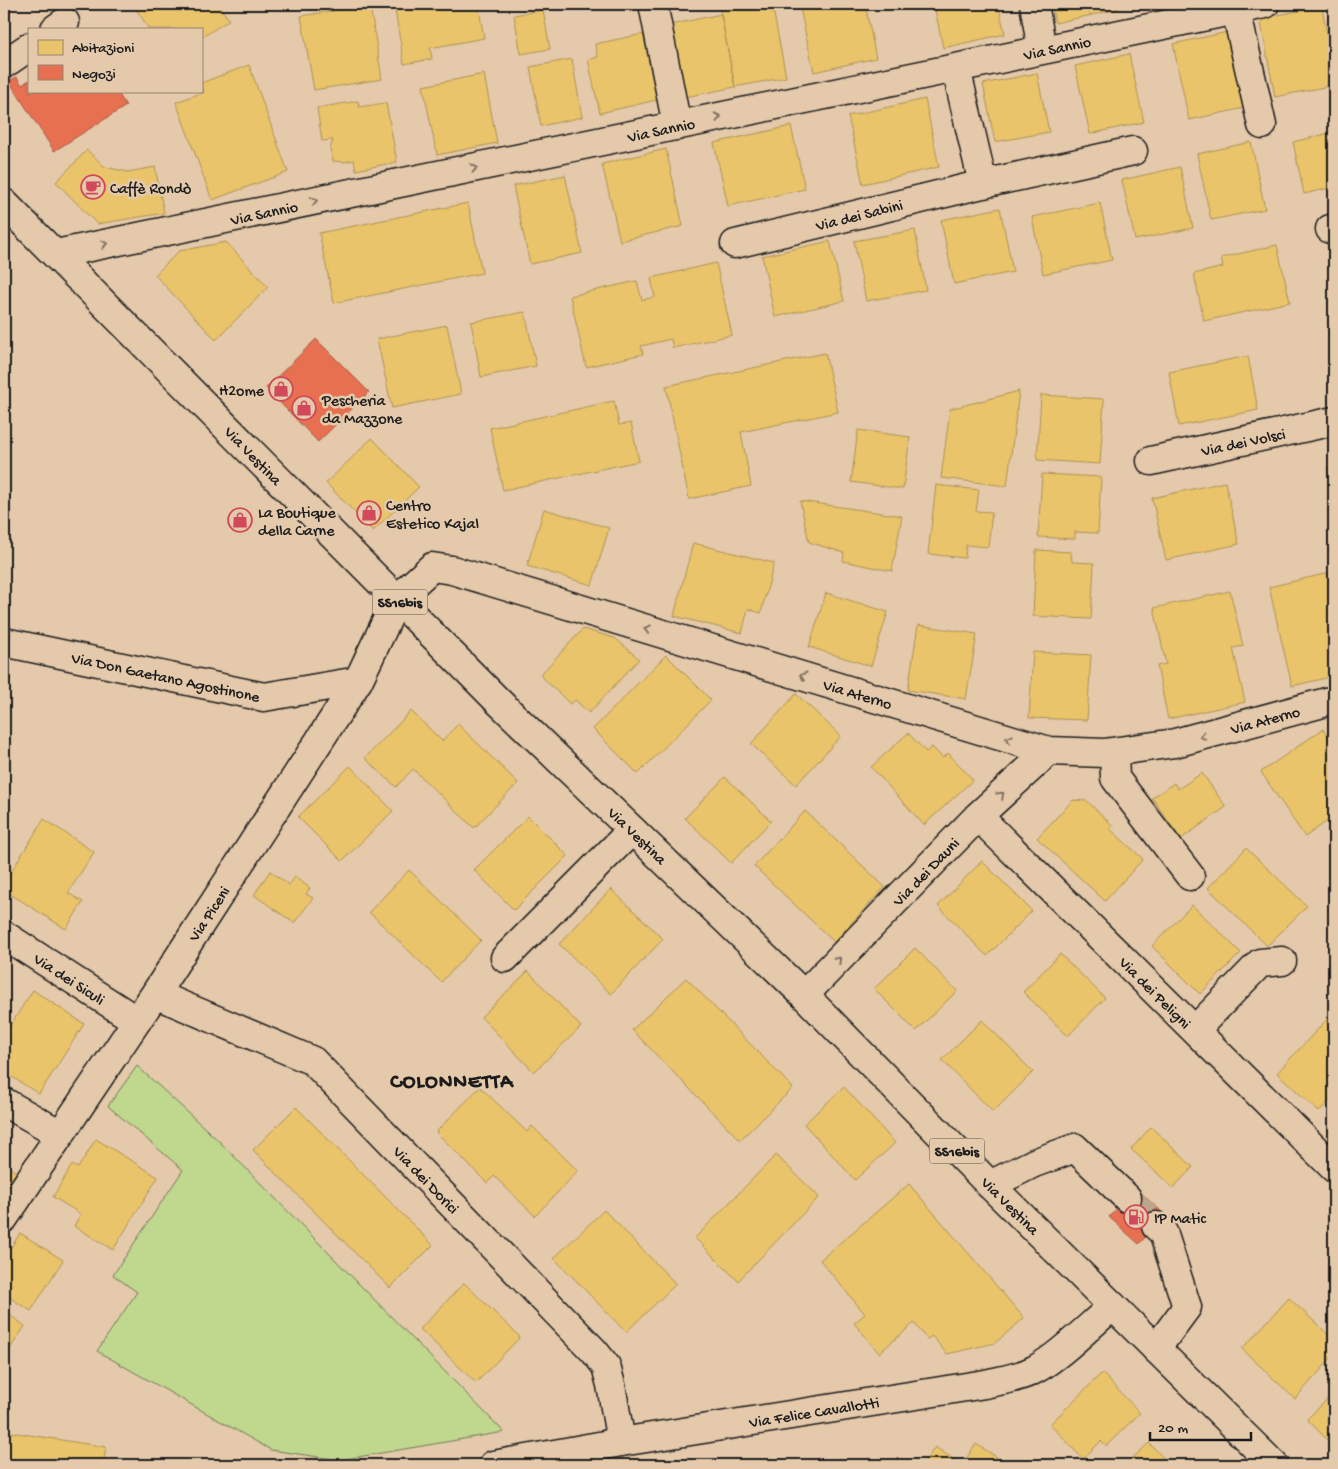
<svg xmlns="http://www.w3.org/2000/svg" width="1338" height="1469" viewBox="0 0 1338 1469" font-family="'Gochi Hand',sans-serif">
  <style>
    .green { fill: #c0d78e; stroke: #6e7a55 }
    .homes { fill: #e9c46a; stroke: #ac9253 }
    .shops { fill: #e76f51; stroke: #aa5641 }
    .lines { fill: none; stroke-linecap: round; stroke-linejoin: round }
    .minor-tunnel { stroke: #bca68e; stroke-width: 28; stroke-dasharray: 28 14; stroke-linecap: butt }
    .minor-casing { stroke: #1c1c1c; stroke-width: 31 }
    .major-casing { stroke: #1c1c1c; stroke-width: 31 }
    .minor { stroke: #e4c9ab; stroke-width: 28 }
    .major { stroke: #e4c9ab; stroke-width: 28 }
    .oneway { stroke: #807264 }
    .labels { text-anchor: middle; stroke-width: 5; stroke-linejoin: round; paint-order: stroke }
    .shield { fill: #e4c9ab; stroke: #585047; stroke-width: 1 }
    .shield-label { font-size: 15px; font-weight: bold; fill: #1c1c1c }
    .street-label { font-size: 16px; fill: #1c1c1c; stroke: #e4c9ab }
    .poi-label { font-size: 16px; fill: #1c1c1c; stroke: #e4c9ab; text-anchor: start }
    .district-label { font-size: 21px; font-weight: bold; letter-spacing: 1px; fill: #1c1c1c; stroke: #e4c9ab }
  </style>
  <rect width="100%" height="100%" fill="#e4c9ab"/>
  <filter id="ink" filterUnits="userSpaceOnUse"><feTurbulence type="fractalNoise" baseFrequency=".02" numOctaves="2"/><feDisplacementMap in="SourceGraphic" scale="10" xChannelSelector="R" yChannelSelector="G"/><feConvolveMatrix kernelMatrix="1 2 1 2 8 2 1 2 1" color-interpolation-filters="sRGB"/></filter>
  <g filter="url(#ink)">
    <path class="green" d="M 137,1066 L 220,1142 L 504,1432 L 340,1460 L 271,1450 L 97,1351 L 137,1292 L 113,1275 L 183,1170 L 108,1106 Z"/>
    <path class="homes" d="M 133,4 L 218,4 L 229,20 L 201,38 L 201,29 L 149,29 Z
      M 394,4 L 478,4 L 484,38 L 430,48 L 432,59 L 404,64 Z
      M 719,4 L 772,4 L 786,77 L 735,87 Z
      M 799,4 L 865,4 L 876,58 L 814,72 Z
      M 934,4 L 998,4 L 1005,34 L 943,48 Z
      M 1051,4 L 1118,4 L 1119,9 L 1055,23 Z
      M 370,5 L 382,79 L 314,90 L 301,16 Z
      M 1322,7 L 1334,74 L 1334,85 L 1275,97 L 1260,18 Z
      M 543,10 L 550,49 L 521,54 L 514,15 Z
      M 721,14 L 735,87 L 685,97 L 670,25 Z
      M 1232,31 L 1249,107 L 1189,120 L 1173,44 Z
      M 643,34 L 657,100 L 600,113 L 588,60 L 598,57 L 595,44 Z
      M 1129,54 L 1144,122 L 1090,134 L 1075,66 Z
      M 572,59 L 582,117 L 541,126 L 530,67 Z
      M 249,65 L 288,172 L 212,200 L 176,102 L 204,92 L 201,83 Z
      M 1037,73 L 1049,132 L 995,142 L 983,84 Z
      M 484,74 L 497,143 L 437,155 L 423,86 Z
      M 925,99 L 939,167 L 863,184 L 848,116 Z
      M 358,101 L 359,107 L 386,103 L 397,162 L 356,170 L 354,160 L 344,162 L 333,161 L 330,149 L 333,140 L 322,141 L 317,108 Z
      M 791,126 L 805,189 L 728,206 L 714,143 Z
      M 1334,132 L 1334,187 L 1304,194 L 1293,142 Z
      M 1251,142 L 1265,209 L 1211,220 L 1197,154 Z
      M 666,149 L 683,226 L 620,241 L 602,164 Z
      M 87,150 L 105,167 L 128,172 L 155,167 L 164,213 L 97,224 L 56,182 Z
      M 1180,167 L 1193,228 L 1135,240 L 1122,180 Z
      M 565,175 L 582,253 L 530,264 L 513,186 Z
      M 468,203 L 482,273 L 334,303 L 319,233 Z
      M 1100,203 L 1112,260 L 1043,274 L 1032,217 Z
      M 1000,208 L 1013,272 L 954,284 L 941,220 Z
      M 915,230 L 926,290 L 866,301 L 854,241 Z
      M 830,241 L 844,301 L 775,317 L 762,256 Z
      M 226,242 L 268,287 L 216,340 L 155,275 L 179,251 Z
      M 1277,245 L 1290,302 L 1204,321 L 1194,274 L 1223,267 L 1221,258 Z
      M 716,263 L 732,335 L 673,348 L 671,339 L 641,346 L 643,354 L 586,367 L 570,296 L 637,281 L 642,300 L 655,297 L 651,278 Z
      M 525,312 L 536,366 L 481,377 L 471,322 Z
      M 447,325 L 461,394 L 392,408 L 377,339 Z
      M 825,353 L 838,412 L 741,432 L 751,486 L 689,499 L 666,386 Z
      M 1248,356 L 1258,410 L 1179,426 L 1169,372 Z
      M 1019,391 L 1007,486 L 941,478 L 950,409 Z
      M 1041,395 L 1104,399 L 1100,464 L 1037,460 Z
      M 614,401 L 619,425 L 631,423 L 639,461 L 503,490 L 490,428 Z
      M 858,430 L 910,437 L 903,489 L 851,482 Z
      M 372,438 L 419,487 L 373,531 L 326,483 Z
      M 1334,466 L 1334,501 L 1327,468 Z
      M 1042,474 L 1101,477 L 1098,533 L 1075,532 L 1075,539 L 1038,537 Z
      M 1225,482 L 1239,544 L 1166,560 L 1152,498 Z
      M 936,485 L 979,490 L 976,511 L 992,512 L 988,547 L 966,545 L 965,558 L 928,554 Z
      M 800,501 L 902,516 L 892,571 L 843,561 L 844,553 L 809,542 Z
      M 544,509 L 609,528 L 592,585 L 527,566 Z
      M 693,543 L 774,563 L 761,613 L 748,609 L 742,633 L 674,616 Z
      M 1036,550 L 1071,552 L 1072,562 L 1094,563 L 1091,619 L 1033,616 Z
      M 1333,572 L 1334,676 L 1292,686 L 1269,587 Z
      M 1230,591 L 1243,646 L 1233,648 L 1245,702 L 1168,719 L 1157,666 L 1166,664 L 1154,608 Z
      M 826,593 L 888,612 L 871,666 L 809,647 Z
      M 918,625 L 977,634 L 966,699 L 908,690 Z
      M 583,629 L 615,638 L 639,659 L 589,713 L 575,700 L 570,704 L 540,675 Z
      M 1033,652 L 1091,655 L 1087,720 L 1029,718 Z
      M 666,655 L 711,700 L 638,774 L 593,729 Z
      M 796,694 L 841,736 L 796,785 L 751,744 Z
      M 411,711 L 442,741 L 458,724 L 518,783 L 474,828 L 413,769 L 396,787 L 365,758 Z
      M 1323,729 L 1334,745 L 1334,816 L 1305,837 L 1261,772 Z
      M 908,733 L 926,752 L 932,747 L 943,758 L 948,753 L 973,780 L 924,825 L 871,767 Z
      M 350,766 L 393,811 L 342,861 L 298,817 Z
      M 1202,773 L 1226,807 L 1181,839 L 1152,798 L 1174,783 L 1178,789 Z
      M 725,777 L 771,821 L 731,863 L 685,818 Z
      M 1073,800 L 1087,801 L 1113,826 L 1110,829 L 1143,859 L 1105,901 L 1037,838 Z
      M 805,811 L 885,887 L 834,942 L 754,866 Z
      M 528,816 L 568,856 L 514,910 L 474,870 Z
      M 44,819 L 94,852 L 68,893 L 83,902 L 66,929 L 4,890 L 4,883 Z
      M 1246,848 L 1307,906 L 1267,946 L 1208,888 Z
      M 982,861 L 1032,911 L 987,956 L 938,906 Z
      M 409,870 L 481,940 L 441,982 L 369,912 Z
      M 270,871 L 289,885 L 295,877 L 310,888 L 306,894 L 313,898 L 294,923 L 254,895 Z
      M 611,889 L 663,939 L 611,994 L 559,944 Z
      M 1192,905 L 1241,953 L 1200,994 L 1152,946 Z
      M 915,948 L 957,991 L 916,1031 L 874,989 Z
      M 1060,954 L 1105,998 L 1068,1036 L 1023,992 Z
      M 528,971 L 581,1027 L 534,1072 L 481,1017 Z
      M 686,978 L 793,1088 L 740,1140 L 632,1030 Z
      M 33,990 L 84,1024 L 39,1094 L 4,1072 L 4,1035 Z
      M 1332,1014 L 1334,1017 L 1334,1095 L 1319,1112 L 1277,1073 Z
      M 982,1020 L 1033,1072 L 993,1112 L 942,1060 Z
      M 480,1087 L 527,1132 L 532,1126 L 578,1171 L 535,1216 L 494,1176 L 487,1183 L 436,1132 Z
      M 844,1087 L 895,1143 L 855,1180 L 804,1124 Z
      M 296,1107 L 433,1245 L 390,1288 L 253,1150 Z
      M 1151,1127 L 1193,1167 L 1173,1188 L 1131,1149 Z
      M 96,1139 L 158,1177 L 113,1250 L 74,1226 L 81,1214 L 53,1197 L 72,1165 L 78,1168 Z
      M 776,1155 L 819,1197 L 738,1281 L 695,1238 Z
      M 4,1164 L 16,1172 L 4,1191 Z
      M 909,1184 L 1024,1318 L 995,1343 L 947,1354 L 932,1336 L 927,1339 L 914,1323 L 879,1353 L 854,1323 L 865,1314 L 820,1260 Z
      M 604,1210 L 676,1284 L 626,1332 L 554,1258 Z
      M 20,1233 L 63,1260 L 31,1311 L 4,1294 L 4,1259 Z
      M 464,1283 L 520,1337 L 476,1383 L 420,1329 Z
      M 1289,1298 L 1334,1340 L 1334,1355 L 1295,1399 L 1242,1349 Z
      M 4,1311 L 25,1326 L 4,1358 Z
      M 1102,1373 L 1140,1413 L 1106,1446 L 1101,1441 L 1083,1459 L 1050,1424 Z
      M 1334,1393 L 1334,1447 L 1307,1419 Z
      M 4,1431 L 106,1447 L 103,1465 L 4,1465 Z
      M 1149,1443 L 1170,1465 L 1125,1465 Z
      M 976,1444 L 1009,1465 L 923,1465 L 935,1447 L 962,1465 Z"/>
    <path class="shops" d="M 17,77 L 22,85 L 29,80 L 29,91 L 117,91 L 126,106 L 54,151 L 9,81 Z
      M 316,339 L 369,392 L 318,442 L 266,388 Z
      M 1136,1188 L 1165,1215 L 1139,1244 L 1109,1217 Z"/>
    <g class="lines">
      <path class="minor-tunnel" d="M 1127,1198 L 1156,1226"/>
      <g class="minor-casing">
        <path id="minor" d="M 653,4 L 677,126
          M 1034,4 L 1042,50
          M 1236,10 L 1262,125
          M 55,29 L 65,22
          M 4,64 L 29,47
          M 983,184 L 1133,151
          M 1330,229 L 1334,228
          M 735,244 L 983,184 L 956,68
          M 56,254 L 1265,4
          M 1151,461 L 1334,421
          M 4,642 L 264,697 L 358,681
          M 1114,752 L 1115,778 L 1190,876
          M 978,816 L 1334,1168
          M 4,935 L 137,1021
          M 505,958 L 632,830
          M 155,994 L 313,1061 L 594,1351 L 606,1366 L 611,1385 L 621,1442
          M 804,995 L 978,816 L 1049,751
          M 1195,1030 L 1260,963 L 1282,961
          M 4,1102 L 60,1134
          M 990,1185 L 1034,1163 L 1075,1148 L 1127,1198
          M 4,1218 L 155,994 L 358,681 L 397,599 L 432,567 L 452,570 L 1049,751 L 1104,753 L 1175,743 L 1334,700
          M 1156,1226 L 1163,1232 L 1187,1307 L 1156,1349"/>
      </g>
      <g class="major-casing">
        <path id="major" d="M 4,203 L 500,703 L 804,995 L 990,1185 L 1274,1465
          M 493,1465 L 621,1442 L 985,1384 C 1002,1380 1019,1378 1034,1370 C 1059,1357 1090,1325 1113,1306"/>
      </g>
      <use href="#minor" class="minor"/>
      <use href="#major" class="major"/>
    </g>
    <defs><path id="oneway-chevron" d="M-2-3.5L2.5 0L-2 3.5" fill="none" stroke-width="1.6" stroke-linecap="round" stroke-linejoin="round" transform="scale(1.25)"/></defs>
    <g class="oneway">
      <use href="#oneway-chevron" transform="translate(718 117) rotate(-12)"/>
      <use href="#oneway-chevron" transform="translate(474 168) rotate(-12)"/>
      <use href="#oneway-chevron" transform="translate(314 201) rotate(-12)"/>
      <use href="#oneway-chevron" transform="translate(104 244) rotate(-11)"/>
      <use href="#oneway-chevron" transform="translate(647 629) rotate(-163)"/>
      <use href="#oneway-chevron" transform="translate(803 676) rotate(-163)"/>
      <use href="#oneway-chevron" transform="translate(1203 736) rotate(165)"/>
      <use href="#oneway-chevron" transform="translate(1009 739) rotate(-163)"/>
      <use href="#oneway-chevron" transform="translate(1001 795) rotate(-43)"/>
      <use href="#oneway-chevron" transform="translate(838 960) rotate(-46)"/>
    </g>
  </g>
  <defs>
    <g id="cafe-ring" transform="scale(1.25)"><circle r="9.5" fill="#e4c9ab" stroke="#d1495b" stroke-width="1.5"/><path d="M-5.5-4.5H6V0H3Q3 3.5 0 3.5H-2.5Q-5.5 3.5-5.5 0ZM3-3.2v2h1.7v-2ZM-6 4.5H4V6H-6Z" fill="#d1495b"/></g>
    <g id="shop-ring" transform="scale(1.25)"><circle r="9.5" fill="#e4c9ab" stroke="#d1495b" stroke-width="1.5"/><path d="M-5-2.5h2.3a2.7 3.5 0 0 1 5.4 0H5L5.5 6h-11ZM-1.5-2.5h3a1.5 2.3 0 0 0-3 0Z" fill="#d1495b"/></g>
    <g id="fuel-ring" transform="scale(1.25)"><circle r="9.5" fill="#e4c9ab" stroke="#d1495b" stroke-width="1.5"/><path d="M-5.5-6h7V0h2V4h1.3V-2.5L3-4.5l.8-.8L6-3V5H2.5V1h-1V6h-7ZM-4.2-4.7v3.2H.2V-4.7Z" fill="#d1495b"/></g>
  </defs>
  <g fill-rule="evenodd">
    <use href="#cafe-ring" x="93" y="187"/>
    <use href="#shop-ring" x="281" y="389"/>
    <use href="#shop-ring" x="304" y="408"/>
    <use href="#shop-ring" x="369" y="513"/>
    <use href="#shop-ring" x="240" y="520"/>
    <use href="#fuel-ring" x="1136" y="1217"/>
  </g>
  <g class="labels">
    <g class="shield">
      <rect x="372.5" y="589.5" width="55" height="25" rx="4"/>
      <rect x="929.5" y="1138.5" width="55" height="25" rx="4"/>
    </g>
    <g class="shield-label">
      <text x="400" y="607">SS16bis</text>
      <text x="957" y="1156">SS16bis</text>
    </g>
    <g class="street-label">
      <text transform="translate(1057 47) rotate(-12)" y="6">Via Sannio</text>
      <text transform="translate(661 129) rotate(-12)" y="6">Via Sannio</text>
      <text transform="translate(264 212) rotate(-12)" y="6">Via Sannio</text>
      <text transform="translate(859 214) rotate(-14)" y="6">Via dei Sabini</text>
      <text transform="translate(1243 441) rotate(-12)" y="6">Via dei Volsci</text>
      <text transform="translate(254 455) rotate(46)" y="6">Via Vestina</text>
      <text transform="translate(166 676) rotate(12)" y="6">Via Don Gaetano Agostinone</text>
      <text transform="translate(858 693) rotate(17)" y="6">Via Aterno</text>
      <text transform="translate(1265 719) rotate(-15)" y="6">Via Aterno</text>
      <text transform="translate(638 835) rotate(44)" y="6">Via Vestina</text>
      <text transform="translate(925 871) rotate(-46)" y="6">Via dei Dauni</text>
      <text transform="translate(208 913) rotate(-57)" y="6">Via Piceni</text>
      <text transform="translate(70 978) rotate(33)" y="6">Via dei Siculi</text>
      <text transform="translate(1156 992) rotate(45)" y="6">Via dei Peligni</text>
      <text transform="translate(427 1179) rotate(46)" y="6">Via dei Dorici</text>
      <text transform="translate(1011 1205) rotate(45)" y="6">Via Vestina</text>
      <text transform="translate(814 1411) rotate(-9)" y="6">Via Felice Cavallotti</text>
    </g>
    <g class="poi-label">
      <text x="110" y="193">Caffè Rondò</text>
      <text x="264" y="395" text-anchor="end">H2ome</text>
      <text x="322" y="405">Pescheria<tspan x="322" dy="18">da Mazzone</tspan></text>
      <text x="386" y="510">Centro<tspan x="386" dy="18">Estetico Kajal</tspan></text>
      <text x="258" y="517">La Boutique<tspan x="258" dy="18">della Carne</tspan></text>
      <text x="1154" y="1223">IP Matic</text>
    </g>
    <g class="district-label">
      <text x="452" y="1087">COLONNETTA</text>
    </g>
  </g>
  <rect width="1338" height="1469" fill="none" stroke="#e4c9ab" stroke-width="20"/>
  <rect x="10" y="10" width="1318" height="1449" fill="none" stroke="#1c1c1c" stroke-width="2" filter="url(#ink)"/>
  <rect x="28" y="28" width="175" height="65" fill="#e4c9ab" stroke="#948472"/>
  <rect x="38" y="40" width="25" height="15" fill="#e9c46a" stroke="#948472"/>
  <text x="72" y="52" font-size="15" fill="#1c1c1c">Abitazioni</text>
  <rect x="38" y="65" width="25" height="15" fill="#e76f51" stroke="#948472"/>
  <text x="72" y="78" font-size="15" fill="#1c1c1c">Negozi</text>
  <path d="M1150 1432v8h101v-8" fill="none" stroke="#1c1c1c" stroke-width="2.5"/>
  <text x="1158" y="1432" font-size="15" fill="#1c1c1c" stroke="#e4c9ab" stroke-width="4" paint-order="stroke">20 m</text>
</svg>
